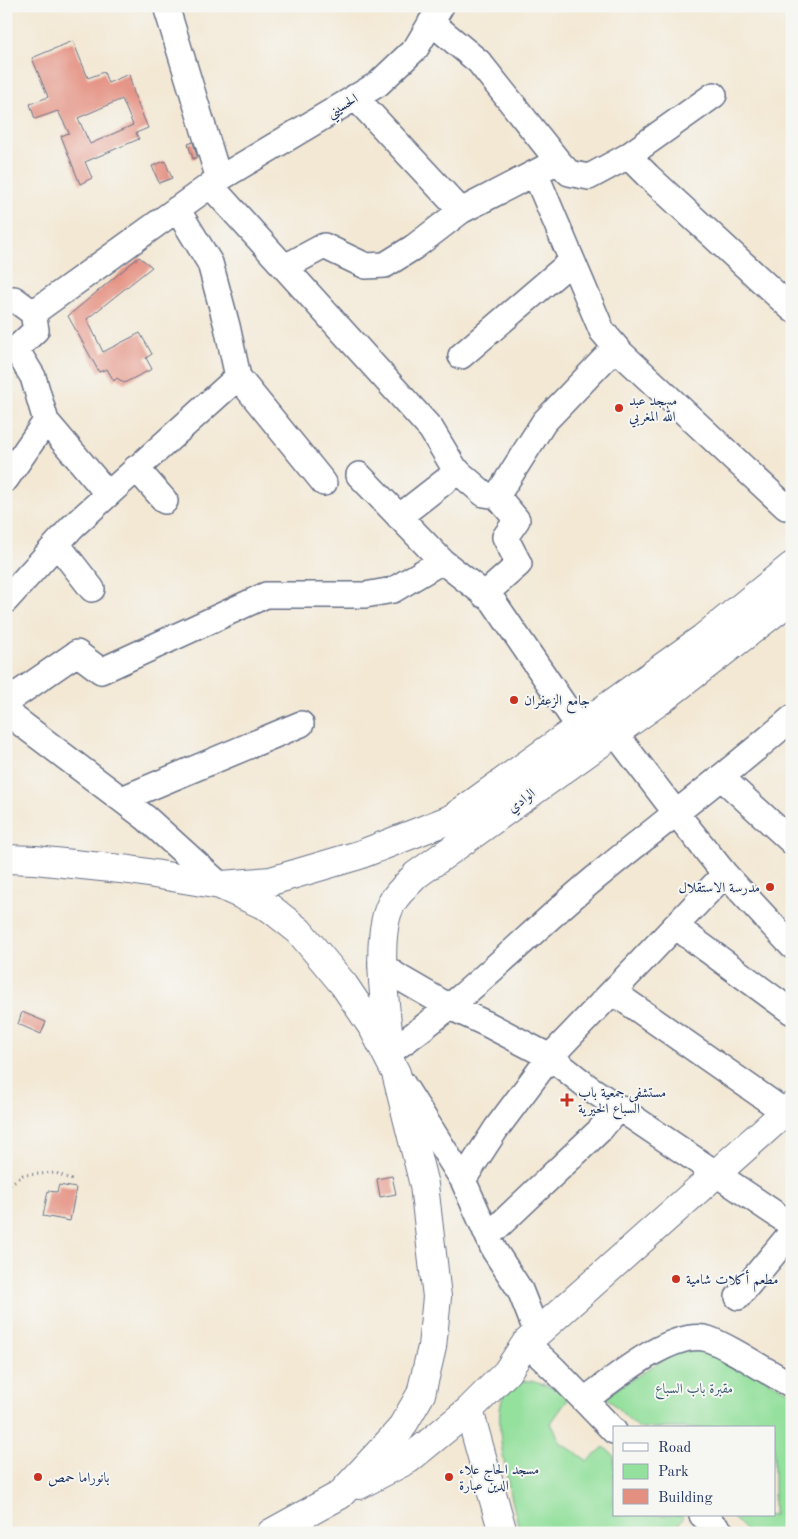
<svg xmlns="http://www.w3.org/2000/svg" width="798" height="1539" viewBox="0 0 798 1539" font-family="'Old Standard TT',Amiri,serif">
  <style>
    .green { fill: #94e09d; stroke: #58887e }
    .building { fill: #e49081; fill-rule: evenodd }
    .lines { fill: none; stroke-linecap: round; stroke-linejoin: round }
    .minor-casing { stroke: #677087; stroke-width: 28 }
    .major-casing { stroke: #677087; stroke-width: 30 }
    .path { stroke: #677087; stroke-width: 3; stroke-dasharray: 1 4; stroke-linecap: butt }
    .minor { stroke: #fff; stroke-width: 25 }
    .major { stroke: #fff; stroke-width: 28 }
    .poi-dot { fill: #c8321e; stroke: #f6f6f2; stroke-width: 2 }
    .labels { text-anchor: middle; stroke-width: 4; stroke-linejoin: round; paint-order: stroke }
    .street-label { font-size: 14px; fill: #1b2f5e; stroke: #f6f6f2 }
    .poi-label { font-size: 14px; fill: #1b2f5e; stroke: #f6f6f2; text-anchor: start }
    .park-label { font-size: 14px; fill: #395b6e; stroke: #f6f6f2 }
  </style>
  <rect width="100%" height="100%" fill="#f6f6f2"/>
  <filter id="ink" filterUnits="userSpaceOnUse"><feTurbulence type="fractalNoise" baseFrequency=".02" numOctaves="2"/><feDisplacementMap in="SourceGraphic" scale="10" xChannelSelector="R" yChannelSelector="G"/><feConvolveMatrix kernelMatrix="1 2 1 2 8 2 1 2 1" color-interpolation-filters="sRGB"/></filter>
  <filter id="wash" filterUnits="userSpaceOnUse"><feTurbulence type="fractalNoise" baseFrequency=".0096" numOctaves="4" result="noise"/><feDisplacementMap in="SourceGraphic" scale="20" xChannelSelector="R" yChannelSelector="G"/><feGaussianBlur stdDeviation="1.12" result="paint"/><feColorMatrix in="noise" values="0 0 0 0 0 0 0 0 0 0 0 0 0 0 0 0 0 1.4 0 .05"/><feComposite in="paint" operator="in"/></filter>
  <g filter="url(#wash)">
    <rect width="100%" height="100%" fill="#f3e8d4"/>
    <path class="green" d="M 684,1347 L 715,1351 L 792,1393 L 792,1533 L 748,1533 L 730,1515 L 774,1515 L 774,1428 L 638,1428 L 605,1396 Z
      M 518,1381 L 531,1381 L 555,1388 L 568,1399 L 551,1423 L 561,1443 L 588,1461 L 604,1447 L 614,1456 L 614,1515 L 682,1515 L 684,1517 L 672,1533 L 520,1533 C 513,1501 490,1423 504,1394 C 506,1389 514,1385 518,1381 Z"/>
    <g id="blocks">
      <path class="building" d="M 73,41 L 88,78 L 104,72 L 108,83 L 129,74 L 135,97 L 148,128 L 136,133 L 139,139 L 85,162 L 92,178 L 80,184 L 61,136 L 69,133 L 58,111 L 35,119 L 30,104 L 48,97 L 32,58 ZM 122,99 L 133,125 L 90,144 L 78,118 Z
        M 193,142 L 197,157 L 193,159 L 188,144 Z
        M 165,161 L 172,178 L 159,183 L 152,166 Z
        M 139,257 L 152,267 L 87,319 L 103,352 L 140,333 L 152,354 L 146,358 L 152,369 L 124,383 L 117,378 L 114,381 L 107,369 L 99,372 L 68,316 Z
        M 22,1012 L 46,1022 L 41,1034 L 18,1024 Z
        M 392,1176 L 396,1194 L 380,1197 L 377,1179 Z
        M 59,1185 L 76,1188 L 70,1221 L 43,1216 L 48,1191 L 57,1192 Z"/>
    </g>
  </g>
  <g filter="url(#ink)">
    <use href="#blocks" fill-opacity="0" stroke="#677087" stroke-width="1"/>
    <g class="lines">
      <g class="minor-casing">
        <path id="minor" d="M 166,6 L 219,179
          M 355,97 L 461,211 L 558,161 L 479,62 L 431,22
          M 628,156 L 714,95
          M 558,161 L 569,173 L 589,177 L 628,156 L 648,176 L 792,309
          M 535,173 L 602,331 L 621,353 L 786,507 L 792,502
          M 210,185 L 431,429 L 455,469 L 484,494 L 497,496 L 517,520 L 505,537 L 519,564 L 484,595
          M 285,267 L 324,246 L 366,266 L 385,265 L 414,247 L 461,211
          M 6,300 L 14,299 L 33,313
          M 461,356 L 572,261
          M 238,377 L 324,483
          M 46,421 L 108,494
          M 136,468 L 165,501
          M 359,475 L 442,561
          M 6,479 L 46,421 L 33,377 L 16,349 L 36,330 L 33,313 L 219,179 L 378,84 L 416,48 L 441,6
          M 497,496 L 544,422 L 616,347
          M 399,517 L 458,471
          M 57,544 L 92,589
          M 6,600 L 72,527 L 238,377 L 227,326 L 210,263 L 177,209
          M 6,702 L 77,653 L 101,671 L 266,595 L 365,595 L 393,590 L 442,561 L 493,601 L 579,727
          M 6,712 L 146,818 L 220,885
          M 615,733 L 676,813 L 725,874 L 792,946
          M 721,777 L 792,842
          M 122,799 L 301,724
          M 675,926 L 792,1012
          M 381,965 L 400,978 L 450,1007 L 487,1024 L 550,1057 L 588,1087 L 792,1225
          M 613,992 L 785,1112
          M 391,1051 C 464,1001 526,936 594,879 C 659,825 728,774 792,718
          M 402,1083 L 463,1180 L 494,1250 L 520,1290 L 537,1333
          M 463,1180 L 496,1129 L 550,1057 L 725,874
          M 488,1236 L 600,1130 L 618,1108
          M 738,1297 L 792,1232
          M 526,1343 L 554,1369 L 614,1431
          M 585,1400 C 612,1380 673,1328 708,1339 C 720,1343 731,1350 742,1356 C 759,1366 775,1376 792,1385
          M 702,1515 L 722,1533"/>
      </g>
      <g class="major-casing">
        <path id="major" d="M 6,859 L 35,860 L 130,870 L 220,885 L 270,908 L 299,931 L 344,985 L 373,1028 L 396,1073 L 424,1185 L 437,1297 L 432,1347 L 421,1394 L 400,1430 L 340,1495 L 271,1533
          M 222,885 L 271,881 L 359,855 L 451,819 L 703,638 L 792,566
          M 391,1052 C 386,1016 373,931 393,901 C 399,891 409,883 416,875 L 661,700 L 792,599
          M 469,1410 L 503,1533
          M 359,1485 L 409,1459 L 469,1410 L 507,1372 L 526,1343 L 792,1106"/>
      </g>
      <path class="path" d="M 6,1187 L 23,1175 L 56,1173 L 72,1180"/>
      <use href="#minor" class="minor"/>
      <use href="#major" class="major"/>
    </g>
  </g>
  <g class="poi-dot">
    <circle cx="619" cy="408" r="5"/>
    <circle cx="514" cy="700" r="5"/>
    <circle cx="770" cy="887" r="5"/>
    <path d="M564.5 1092.5h5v5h5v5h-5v5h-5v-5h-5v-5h5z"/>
    <circle cx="676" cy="1279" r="5"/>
    <circle cx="38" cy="1477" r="5"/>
    <circle cx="449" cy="1477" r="5"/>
  </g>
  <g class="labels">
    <g class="street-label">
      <text transform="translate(342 105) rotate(-30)" y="5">الحسيني</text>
      <text transform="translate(521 800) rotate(-36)" y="5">الوادي</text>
    </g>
    <g class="poi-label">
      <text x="629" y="405">مسجد عبد<tspan x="629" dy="16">الله المغربي</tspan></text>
      <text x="524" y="705">جامع الزعفران</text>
      <text x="760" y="892" text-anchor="end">مدرسة الاستقلال</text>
      <text x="578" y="1097">مستشفى جمعية باب<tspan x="578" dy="16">السباع الخيرية</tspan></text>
      <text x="686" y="1284">مطعم أكلات شامية</text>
      <text x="459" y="1474">مسجد الحاج علاء<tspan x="459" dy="16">الدين عبارة</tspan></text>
      <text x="48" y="1482">بانوراما حمص</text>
    </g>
    <g class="park-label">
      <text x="694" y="1393">مقبرة باب السباع</text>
    </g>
  </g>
  <rect width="798" height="1539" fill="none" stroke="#f6f6f2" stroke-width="25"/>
  <rect x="613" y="1426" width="162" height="90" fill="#f6f6f2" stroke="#9ea6b7"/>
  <rect x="623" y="1443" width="25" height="8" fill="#ffffff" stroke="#9ea6b7"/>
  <text x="658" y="1452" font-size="15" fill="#1b2f5e">Road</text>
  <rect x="623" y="1464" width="25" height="15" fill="#94e09d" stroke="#9ea6b7"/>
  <text x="658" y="1476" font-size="15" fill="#1b2f5e">Park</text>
  <rect x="623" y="1489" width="25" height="15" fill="#e49081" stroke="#9ea6b7"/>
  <text x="658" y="1502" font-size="15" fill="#1b2f5e">Building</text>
</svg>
